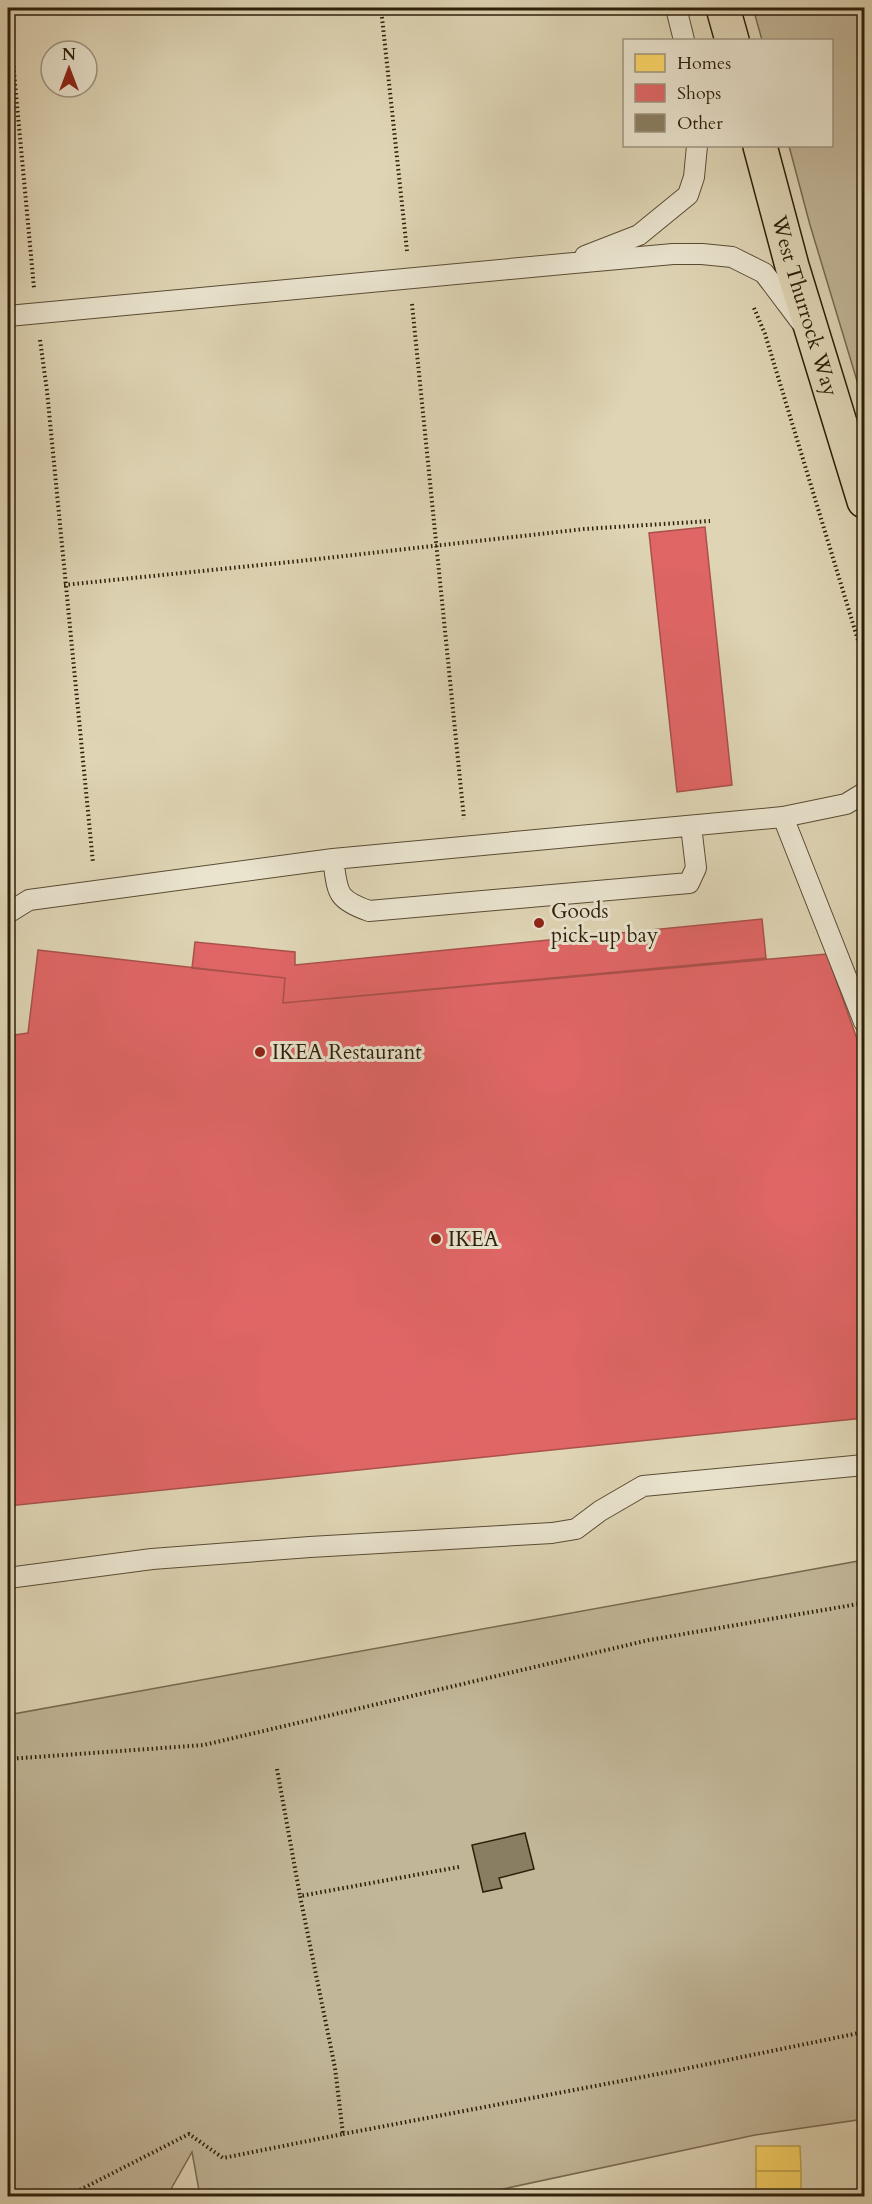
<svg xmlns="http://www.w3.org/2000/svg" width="872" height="2204" viewBox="0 0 872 2204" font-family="Cardo,serif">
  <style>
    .green { fill: #c1b698; stroke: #776a50; stroke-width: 1.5 }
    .homes { fill: #ffd966; stroke: #c0a14a; stroke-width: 1.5 }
    .shops { fill: #e06666; stroke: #aa514a; stroke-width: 1.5 }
    .building { fill: #8a7e62; stroke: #2d1f09; stroke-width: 1.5 }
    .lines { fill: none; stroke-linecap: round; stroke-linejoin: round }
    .service-casing { stroke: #5a4c34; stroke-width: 22 }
    .primary-casing { stroke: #2d1f09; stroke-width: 36 }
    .path { stroke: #2d1f09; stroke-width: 4; stroke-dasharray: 1.5 3; stroke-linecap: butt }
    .service { stroke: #eae4cf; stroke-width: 20 }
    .primary { stroke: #dfd5b5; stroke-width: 33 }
    .poi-dot { fill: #8f2418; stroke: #eae4cf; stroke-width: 2 }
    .labels { text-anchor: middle; stroke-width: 6; stroke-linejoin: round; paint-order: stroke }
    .street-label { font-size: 21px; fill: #2d1f09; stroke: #eae4cf }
    .poi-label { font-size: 21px; fill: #2d1f09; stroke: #eae4cf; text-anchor: start }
  </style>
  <rect width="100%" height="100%" fill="#dfd5b5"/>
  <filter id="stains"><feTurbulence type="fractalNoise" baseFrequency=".00333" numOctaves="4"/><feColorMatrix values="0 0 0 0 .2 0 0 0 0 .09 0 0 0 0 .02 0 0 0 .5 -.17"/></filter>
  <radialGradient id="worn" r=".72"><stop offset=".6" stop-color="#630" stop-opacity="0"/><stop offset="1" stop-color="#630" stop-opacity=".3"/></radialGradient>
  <path class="green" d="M 753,8 L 864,8 L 864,404 L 810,225 L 789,146 L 832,146 L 832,40 L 762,40 Z
    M 864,1560 L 864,2119 L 755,2135 L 470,2196 L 200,2196 L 192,2152 L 167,2196 L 8,2196 L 8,1715 Z"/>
  <path class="homes" d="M 756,2146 L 800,2146 L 801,2171 L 756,2171 Z
    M 756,2171 L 801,2171 L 801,2194 L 756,2194 Z
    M 756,2194 L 801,2194 L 801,2196 L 756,2196 Z"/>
  <path class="shops" d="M 705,527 L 732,785 L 677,792 L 649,533 Z
    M 762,919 L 766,958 L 283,1003 L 285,978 L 192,968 L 195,942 L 295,952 L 295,965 Z
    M 38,950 L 285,978 L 283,1003 L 827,954 L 864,1059 L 864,1418 L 8,1506 L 8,1036 L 28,1033 Z"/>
  <path class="building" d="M 525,1833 L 534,1869 L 499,1878 L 502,1888 L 483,1892 L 472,1845 Z"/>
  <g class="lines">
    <g class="service-casing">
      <path id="service" d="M 676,8 L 684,40
        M 585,256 L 639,235 L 688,195 L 694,177 L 697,146
        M 8,316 L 563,264 L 673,254 L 702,254 L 732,257 L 764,273 L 801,322
        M 783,817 L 864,1022
        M 333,859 C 338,892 335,899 369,911 L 689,883 L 696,868 L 691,826
        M 8,913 L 29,900 L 333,859 L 783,817 L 846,804 L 864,793
        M 8,1578 L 152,1559 L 310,1547 L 552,1533 L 576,1529 L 600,1511 L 643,1486 L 864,1465"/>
    </g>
    <g class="primary-casing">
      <g id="primary">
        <path d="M 723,8 L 732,40"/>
        <path id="s1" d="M 760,146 L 792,266 L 864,501"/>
      </g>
    </g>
    <path class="path" d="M 8,8 L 34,288
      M 381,8 L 407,251
      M 412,304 L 464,819
      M 754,308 L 765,334 L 864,660
      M 40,340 L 47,391 L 93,863
      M 64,585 L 300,561 L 584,529 L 710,521
      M 8,1759 L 204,1745 L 649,1640 L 864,1603
      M 277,1769 L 300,1896
      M 343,2134 L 679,2070 L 864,2032
      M 68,2196 L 189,2134 L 223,2158 L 343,2134 L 335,2068 L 300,1896 L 459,1867"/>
    <use href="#service" class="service"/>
    <use href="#primary" class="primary"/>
  </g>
  <g class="poi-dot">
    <circle cx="539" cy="923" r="6"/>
    <circle cx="260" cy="1052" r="6"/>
    <circle cx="436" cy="1239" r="6"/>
  </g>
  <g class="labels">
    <g class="street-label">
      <text dy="7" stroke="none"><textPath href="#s1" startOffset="166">West Thurrock Way</textPath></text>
    </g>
    <g class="poi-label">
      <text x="551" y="918">Goods<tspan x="551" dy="24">pick-up bay</tspan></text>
      <text x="272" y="1059">IKEA Restaurant</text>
      <text x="448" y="1246">IKEA</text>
    </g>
  </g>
  <rect width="872" height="2204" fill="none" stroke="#dfd5b5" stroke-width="30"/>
  <rect x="9" y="9" width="854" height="2186" fill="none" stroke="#2d1f09" stroke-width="3"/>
  <rect x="15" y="15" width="842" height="2174" fill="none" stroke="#2d1f09" stroke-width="1.5"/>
  <rect x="623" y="39" width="210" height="108" fill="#eae4cf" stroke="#9e9580" stroke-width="1.5"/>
  <rect x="635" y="54" width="30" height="18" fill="#ffd966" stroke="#9e9580" stroke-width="1.5"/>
  <text x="677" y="69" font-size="18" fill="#2d1f09">Homes</text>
  <rect x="635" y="84" width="30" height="18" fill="#e06666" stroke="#9e9580" stroke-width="1.5"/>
  <text x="677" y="99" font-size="18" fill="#2d1f09">Shops</text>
  <rect x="635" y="114" width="30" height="18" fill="#8a7e62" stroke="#9e9580" stroke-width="1.5"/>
  <text x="677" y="129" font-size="18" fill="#2d1f09">Other</text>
  <g transform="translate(69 69)"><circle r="28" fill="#eae4cf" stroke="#9e9580" stroke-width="1.5"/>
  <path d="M0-4.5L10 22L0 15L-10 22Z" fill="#8f2418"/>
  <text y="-9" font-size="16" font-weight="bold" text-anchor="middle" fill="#2d1f09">N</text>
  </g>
  <rect width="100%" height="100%" filter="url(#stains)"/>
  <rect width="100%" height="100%" fill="url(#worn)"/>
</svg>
